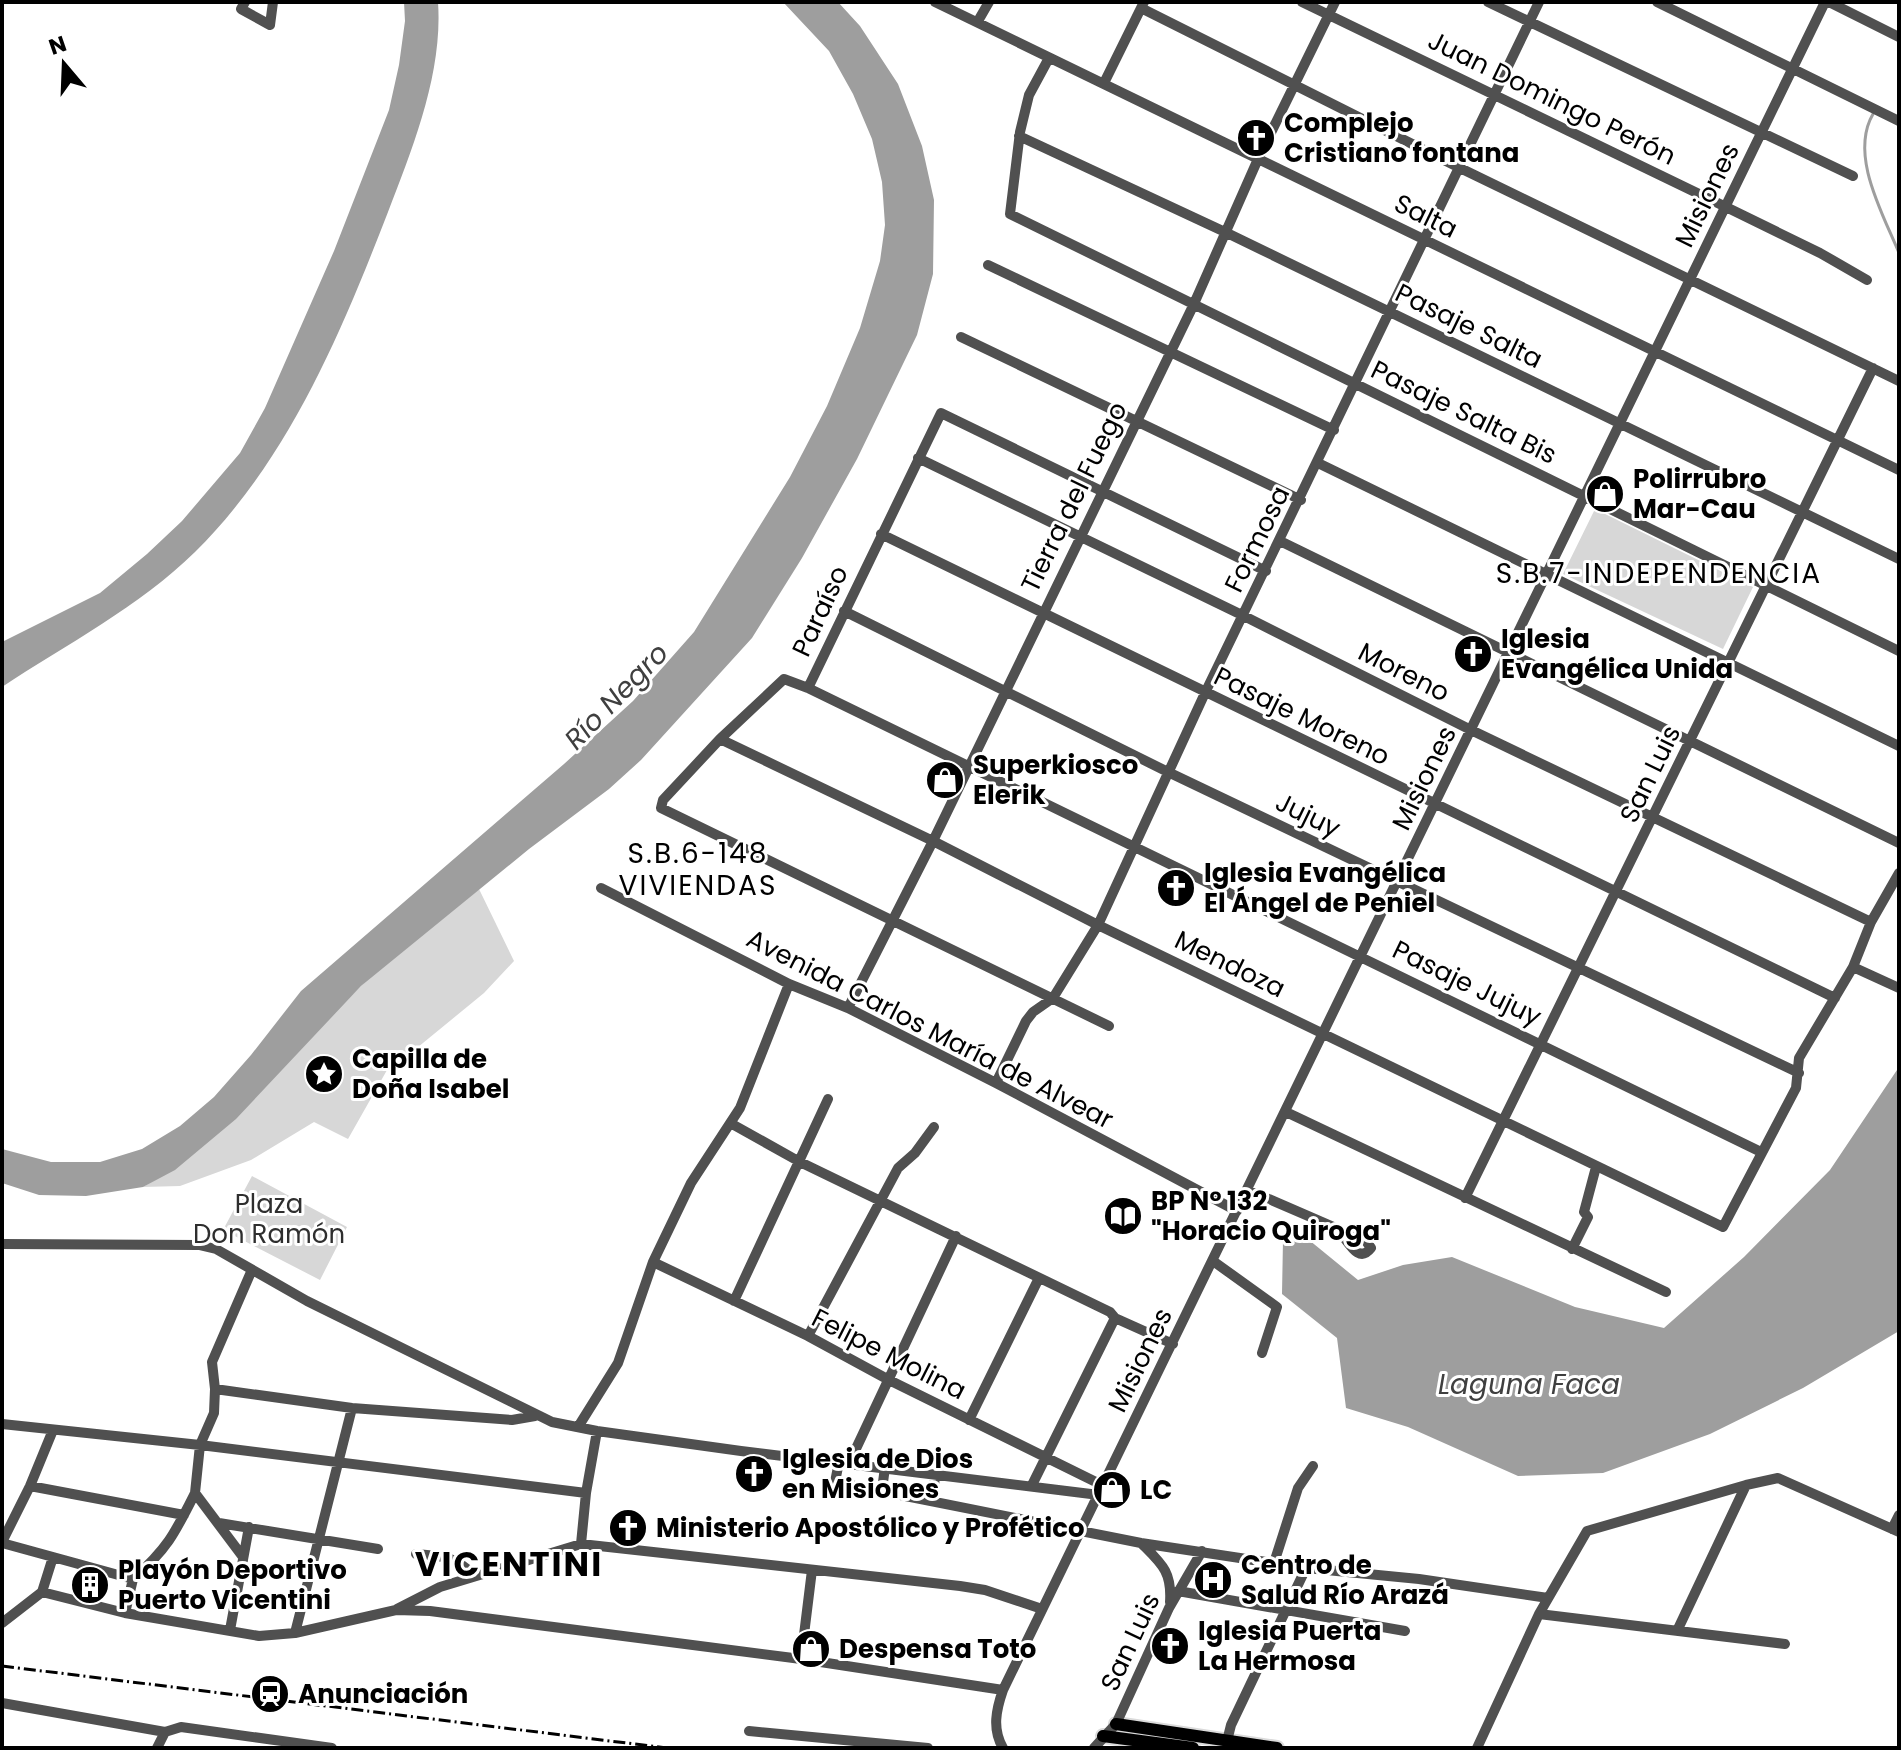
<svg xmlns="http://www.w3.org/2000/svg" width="1901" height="1750" viewBox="0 0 1901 1750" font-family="Poppins,sans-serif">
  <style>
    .green { fill: #d7d7d7 }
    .water { fill: #9e9e9e }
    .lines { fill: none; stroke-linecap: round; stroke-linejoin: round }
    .stream { stroke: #9e9e9e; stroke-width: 3 }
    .major-casing { stroke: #dbdbdb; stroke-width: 16 }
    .minor { stroke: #505050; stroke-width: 10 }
    .major { stroke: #000; stroke-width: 12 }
    .rail { stroke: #000; stroke-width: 3; stroke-dasharray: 12 4 2 4; stroke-linecap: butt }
    .labels { text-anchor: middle; stroke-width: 6; stroke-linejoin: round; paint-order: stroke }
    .street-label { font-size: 26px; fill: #000; stroke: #fff }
    .poi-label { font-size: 26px; font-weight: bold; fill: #000; stroke: #fff; text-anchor: start }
    .park-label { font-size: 26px; fill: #2e2e2e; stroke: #fff }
    .neighbourhood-label { font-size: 28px; letter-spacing: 2px; fill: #000; stroke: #fff }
    .water-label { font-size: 28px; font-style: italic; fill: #3f3f3f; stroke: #fff }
    .district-label { font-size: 34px; font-weight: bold; letter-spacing: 2px; fill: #000; stroke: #fff }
  </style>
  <rect width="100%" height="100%" fill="#fff"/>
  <path class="green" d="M 1595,509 L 1753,587 L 1723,649 L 1563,574 Z
    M 479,889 L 514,961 L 484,993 L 412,1052 L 391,1063 L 348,1139 L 314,1122 L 251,1160 L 180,1186 L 143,1187 C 232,1138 289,1054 361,986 C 398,951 439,921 479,889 Z
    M 252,1176 L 347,1227 L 320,1280 L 223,1230 Z"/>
  <path class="water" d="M 404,2 L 438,2 C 443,73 413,147 388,212 C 341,333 289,459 195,552 C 139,607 67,644 2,687 L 2,642 L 100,593 L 147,554 L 182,521 L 240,453 L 265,408 L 334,251 L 389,110 L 399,65 L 405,21 Z
    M 783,2 L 838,2 L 860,26 L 898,84 L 922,146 L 934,200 L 933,274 L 917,335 L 857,459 L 802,558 L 752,638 L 641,760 L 609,789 L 529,849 L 361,986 L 236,1119 L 175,1170 L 143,1187 L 86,1196 L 39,1195 L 2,1183 L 2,1149 L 51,1162 L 100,1162 L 142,1149 L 180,1126 L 214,1097 L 251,1055 L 301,991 L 564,764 L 633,701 L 694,632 L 790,477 L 827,406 L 860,328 L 880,261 L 885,225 L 882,182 L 872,139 L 853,94 L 829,51 Z
    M 1899,1067 L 1899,1331 L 1803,1388 L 1710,1434 L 1603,1473 L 1518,1476 L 1408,1427 L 1346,1408 L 1337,1338 L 1282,1294 L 1283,1240 L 1309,1240 L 1358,1280 L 1403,1265 L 1452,1257 L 1575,1307 L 1664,1328 L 1744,1257 L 1830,1170 Z"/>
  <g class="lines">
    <path class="stream" d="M 1873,114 C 1849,155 1883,214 1899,253"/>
    <g class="major-casing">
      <path id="major" d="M 1116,1724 L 1277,1748
        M 1103,1736 L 1193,1748"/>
    </g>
    <path class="minor" d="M 245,2 L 241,9 L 270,25 L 273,2
      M 935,2 L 1899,470
      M 1302,2 L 1726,207 L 1820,253 L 1867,280
      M 1488,2 L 1853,176
      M 1657,2 L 1899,121
      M 1829,2 L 1899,37
      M 1141,8 L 1460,168 L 1899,381
      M 978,21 L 989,2
      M 1049,58 L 1029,95 L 1020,132 L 1010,214 L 1899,651
      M 1104,83 L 1144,2
      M 1019,136 L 1225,232 L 1899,559
      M 988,265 L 1334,430
      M 961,337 L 1301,500
      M 918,458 L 1244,616 L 1471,730 L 1871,922
      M 1318,463 L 1899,746
      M 881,534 L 1835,998
      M 1280,541 L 1899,843
      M 844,611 L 1168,772 L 1799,1073
      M 808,688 L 1761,1152
      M 720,739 L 933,841 L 1098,925 L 1723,1227 L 1796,1088 L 1799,1058 L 1853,967 L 1871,922 L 1899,873
      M 601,888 L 789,984 L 848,1008 L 996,1083 L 1237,1211
      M 1853,967 L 1899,988
      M 848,1008 L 933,841 L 1193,306 L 1258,159 L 1335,2
      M 1109,1026 L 661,808 L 663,800 L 720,739 L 784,679 L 808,688 L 941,413 L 1266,571
      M 996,1083 L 1026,1021 L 1033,1012 L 1053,998 L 1098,925 L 1205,693 L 1539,2
      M 1286,1112 L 1666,1292
      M 732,1124 L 800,1162 L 1110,1312 L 1115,1318 L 1173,1344
      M 1248,1190 L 1336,1228 C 1347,1237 1357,1266 1371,1248 L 1366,1241 L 1336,1228
      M 1465,1198 L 1873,368
      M 2,1244 L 199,1245 L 216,1249 L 307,1301 L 552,1422 L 597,1431 L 741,1451 L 1099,1495
      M 1572,1249 L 1588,1217 L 1584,1212 L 1596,1167
      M 1213,1261 L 1277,1307 L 1262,1353
      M 653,1262 L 808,1336 L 889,1380 L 1104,1486
      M 734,1301 L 828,1099
      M 808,1336 L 898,1168 L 915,1153 L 934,1127
      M 215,1389 L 352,1408 L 512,1420 L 535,1416
      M 969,1420 L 1039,1278
      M 2,1424 L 200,1445 L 586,1493
      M 578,1427 L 618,1363 L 653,1262 L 691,1183 L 740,1108 L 789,984
      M 839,1462 L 835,1482 L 1141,1543 L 1306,1568 L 1419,1579 L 1548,1598
      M 852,1463 L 853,1455 L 956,1236
      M 1032,1485 L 1115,1318
      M 30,1486 L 184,1515
      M 882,1490 L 885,1467
      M 933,1500 L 935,1474
      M 219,1523 L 378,1549
      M 1892,1529 L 1899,1515
      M 2,1542 L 30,1486 L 53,1430
      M 2,1543 L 133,1579 C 168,1548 175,1533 195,1493
      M 581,1544 L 586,1493 L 597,1431
      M 1142,1544 C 1162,1564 1172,1572 1170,1602
      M 416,1554 C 444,1556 454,1556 475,1576
      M 243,1557 L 195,1493 L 200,1445 L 214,1413 L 215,1389 L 212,1362 L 251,1272
      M 1274,1563 L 1298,1488 L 1313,1466
      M 1178,1591 L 1405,1631
      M 42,1592 L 125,1613 L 259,1636 L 295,1633 L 396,1610 L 430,1611 L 801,1659 L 1003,1690
      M 397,1609 L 440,1587 L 581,1544 L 960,1586 L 985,1590 L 1042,1609
      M 125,1613 L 133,1579
      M 1539,1614 L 1785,1644
      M 2,1623 L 42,1592 L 53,1557
      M 230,1630 L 249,1527
      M 1677,1631 L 1746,1485
      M 295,1633 L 352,1408
      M 801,1659 L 812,1570
      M 2,1703 L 165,1732 L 181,1727 L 332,1748
      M 749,1731 L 928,1748
      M 1227,1741 L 1231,1725 L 1306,1568
      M 157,1748 L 165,1732
      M 1003,1748 C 992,1729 996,1710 1003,1690 L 1825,2
      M 1094,1748 L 1116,1724 L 1169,1608 L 1202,1551
      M 1477,1748 L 1539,1614 L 1587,1531 L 1746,1485 L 1778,1478 L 1899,1532"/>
    <use href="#major" class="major"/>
    <path class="rail" d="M 2,1666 L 667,1748"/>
  </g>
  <defs>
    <g id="church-disc" transform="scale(2)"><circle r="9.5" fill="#000" stroke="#fff"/><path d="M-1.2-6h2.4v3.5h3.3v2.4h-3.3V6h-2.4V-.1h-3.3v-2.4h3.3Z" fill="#fff"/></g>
    <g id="shop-disc" transform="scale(2)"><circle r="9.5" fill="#000" stroke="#fff"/><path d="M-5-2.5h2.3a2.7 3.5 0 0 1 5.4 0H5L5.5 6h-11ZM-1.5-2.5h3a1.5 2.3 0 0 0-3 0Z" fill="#fff"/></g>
    <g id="sight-disc" transform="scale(2)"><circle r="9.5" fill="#000" stroke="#fff"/><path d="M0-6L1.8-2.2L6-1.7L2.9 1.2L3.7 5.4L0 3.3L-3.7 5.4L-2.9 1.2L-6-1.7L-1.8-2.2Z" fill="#fff"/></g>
    <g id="library-disc" transform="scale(2)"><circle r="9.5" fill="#000" stroke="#fff"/><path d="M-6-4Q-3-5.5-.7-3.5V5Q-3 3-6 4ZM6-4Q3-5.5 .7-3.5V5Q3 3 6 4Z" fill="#fff"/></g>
    <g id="hospital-disc" transform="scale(2)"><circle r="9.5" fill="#000" stroke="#fff"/><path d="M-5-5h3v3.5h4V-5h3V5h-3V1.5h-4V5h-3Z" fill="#fff"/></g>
    <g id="building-disc" transform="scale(2)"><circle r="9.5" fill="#000" stroke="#fff"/><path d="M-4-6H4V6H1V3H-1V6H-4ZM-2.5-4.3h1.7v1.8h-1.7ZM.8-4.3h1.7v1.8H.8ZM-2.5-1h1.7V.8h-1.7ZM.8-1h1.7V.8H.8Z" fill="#fff"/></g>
    <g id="station-disc" transform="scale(2)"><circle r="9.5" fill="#000" stroke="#fff"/><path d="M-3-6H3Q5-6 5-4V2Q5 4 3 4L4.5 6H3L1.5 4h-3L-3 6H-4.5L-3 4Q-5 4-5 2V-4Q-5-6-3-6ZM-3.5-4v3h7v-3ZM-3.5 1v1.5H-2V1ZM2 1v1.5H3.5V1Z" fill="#fff"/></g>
  </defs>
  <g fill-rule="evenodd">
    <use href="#church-disc" x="1256" y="138"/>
    <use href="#shop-disc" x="1605" y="494"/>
    <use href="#church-disc" x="1473" y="654"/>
    <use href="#shop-disc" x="945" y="780"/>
    <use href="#church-disc" x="1176" y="888"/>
    <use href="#sight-disc" x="324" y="1074"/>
    <use href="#library-disc" x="1123" y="1216"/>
    <use href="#church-disc" x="754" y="1474"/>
    <use href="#shop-disc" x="1112" y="1490"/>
    <use href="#church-disc" x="628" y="1528"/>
    <use href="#hospital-disc" x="1213" y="1580"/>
    <use href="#building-disc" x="90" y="1585"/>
    <use href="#church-disc" x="1170" y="1646"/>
    <use href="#shop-disc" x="811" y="1649"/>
    <use href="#station-disc" x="270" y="1694"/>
  </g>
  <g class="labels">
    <g class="street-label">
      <text transform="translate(1552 98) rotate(26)" y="9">Juan Domingo Perón</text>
      <text transform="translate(1707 195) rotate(-64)" y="9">Misiones</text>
      <text transform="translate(1426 216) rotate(26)" y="9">Salta</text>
      <text transform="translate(1469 326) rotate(26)" y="9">Pasaje Salta</text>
      <text transform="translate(1464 412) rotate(26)" y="9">Pasaje Salta Bis</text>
      <text transform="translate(1074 497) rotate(-64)" y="9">Tierra del Fuego</text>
      <text transform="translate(1257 539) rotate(-64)" y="9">Formosa</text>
      <text transform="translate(820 611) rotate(-65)" y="9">Paraíso</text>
      <text transform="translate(1404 672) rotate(27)" y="9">Moreno</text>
      <text transform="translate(1302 716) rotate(26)" y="9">Pasaje Moreno</text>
      <text transform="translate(1650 774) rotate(-64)" y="9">San Luis</text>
      <text transform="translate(1424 778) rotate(-64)" y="9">Misiones</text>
      <text transform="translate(1308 815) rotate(26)" y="9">Jujuy</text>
      <text transform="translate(1230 964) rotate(26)" y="9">Mendoza</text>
      <text transform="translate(1467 983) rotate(26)" y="9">Pasaje Jujuy</text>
      <text transform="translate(930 1029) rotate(27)" y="9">Avenida Carlos María de Alvear</text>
      <text transform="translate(889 1354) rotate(27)" y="9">Felipe Molina</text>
      <text transform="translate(1140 1360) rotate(-64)" y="9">Misiones</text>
      <text transform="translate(1130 1642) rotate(-65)" y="9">San Luis</text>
    </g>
    <g class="poi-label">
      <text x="1284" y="132">Complejo<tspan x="1284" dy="30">Cristiano fontana</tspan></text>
      <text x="1633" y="488">Polirrubro<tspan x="1633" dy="30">Mar-Cau</tspan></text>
      <text x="1501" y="648">Iglesia<tspan x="1501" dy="30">Evangélica Unida</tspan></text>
      <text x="973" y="774">Superkiosco<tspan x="973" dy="30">Elerik</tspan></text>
      <text x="1204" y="882">Iglesia Evangélica<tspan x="1204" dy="30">El Ángel de Peniel</tspan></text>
      <text x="352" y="1068">Capilla de<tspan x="352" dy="30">Doña Isabel</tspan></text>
      <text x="1151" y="1210">BP N° 132<tspan x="1151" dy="30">"Horacio Quiroga"</tspan></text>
      <text x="782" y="1468">Iglesia de Dios<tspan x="782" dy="30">en Misiones</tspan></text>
      <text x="1140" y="1499">LC</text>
      <text x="656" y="1537">Ministerio Apostólico y Profético</text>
      <text x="1241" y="1574">Centro de<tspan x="1241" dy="30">Salud Río Arazá</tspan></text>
      <text x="118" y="1579">Playón Deportivo<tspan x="118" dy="30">Puerto Vicentini</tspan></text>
      <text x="1198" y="1640">Iglesia Puerta<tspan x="1198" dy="30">La Hermosa</tspan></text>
      <text x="839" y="1658">Despensa Toto</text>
      <text x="298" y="1703">Anunciación</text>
    </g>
    <g class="park-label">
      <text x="269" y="1213">Plaza<tspan x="269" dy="30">Don Ramón</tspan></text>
    </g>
    <g class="neighbourhood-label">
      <text x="1659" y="583">S.B.7-INDEPENDENCIA</text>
      <text x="698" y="863">S.B.6-148<tspan x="698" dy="32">VIVIENDAS</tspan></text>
    </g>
    <g class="water-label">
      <text transform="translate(616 696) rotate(-46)" y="10">Río Negro</text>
      <text x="1529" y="1394">Laguna Faca</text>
    </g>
    <g class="district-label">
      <text x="509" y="1576">VICENTINI</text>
    </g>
  </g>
  <rect width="1901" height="1750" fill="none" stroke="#000000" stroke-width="8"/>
  <g transform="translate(64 64) rotate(341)" stroke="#ffffff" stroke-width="6" paint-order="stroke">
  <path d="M0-6L14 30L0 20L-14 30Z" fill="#000000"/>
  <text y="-12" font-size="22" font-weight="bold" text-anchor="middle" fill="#000000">N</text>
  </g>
</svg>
